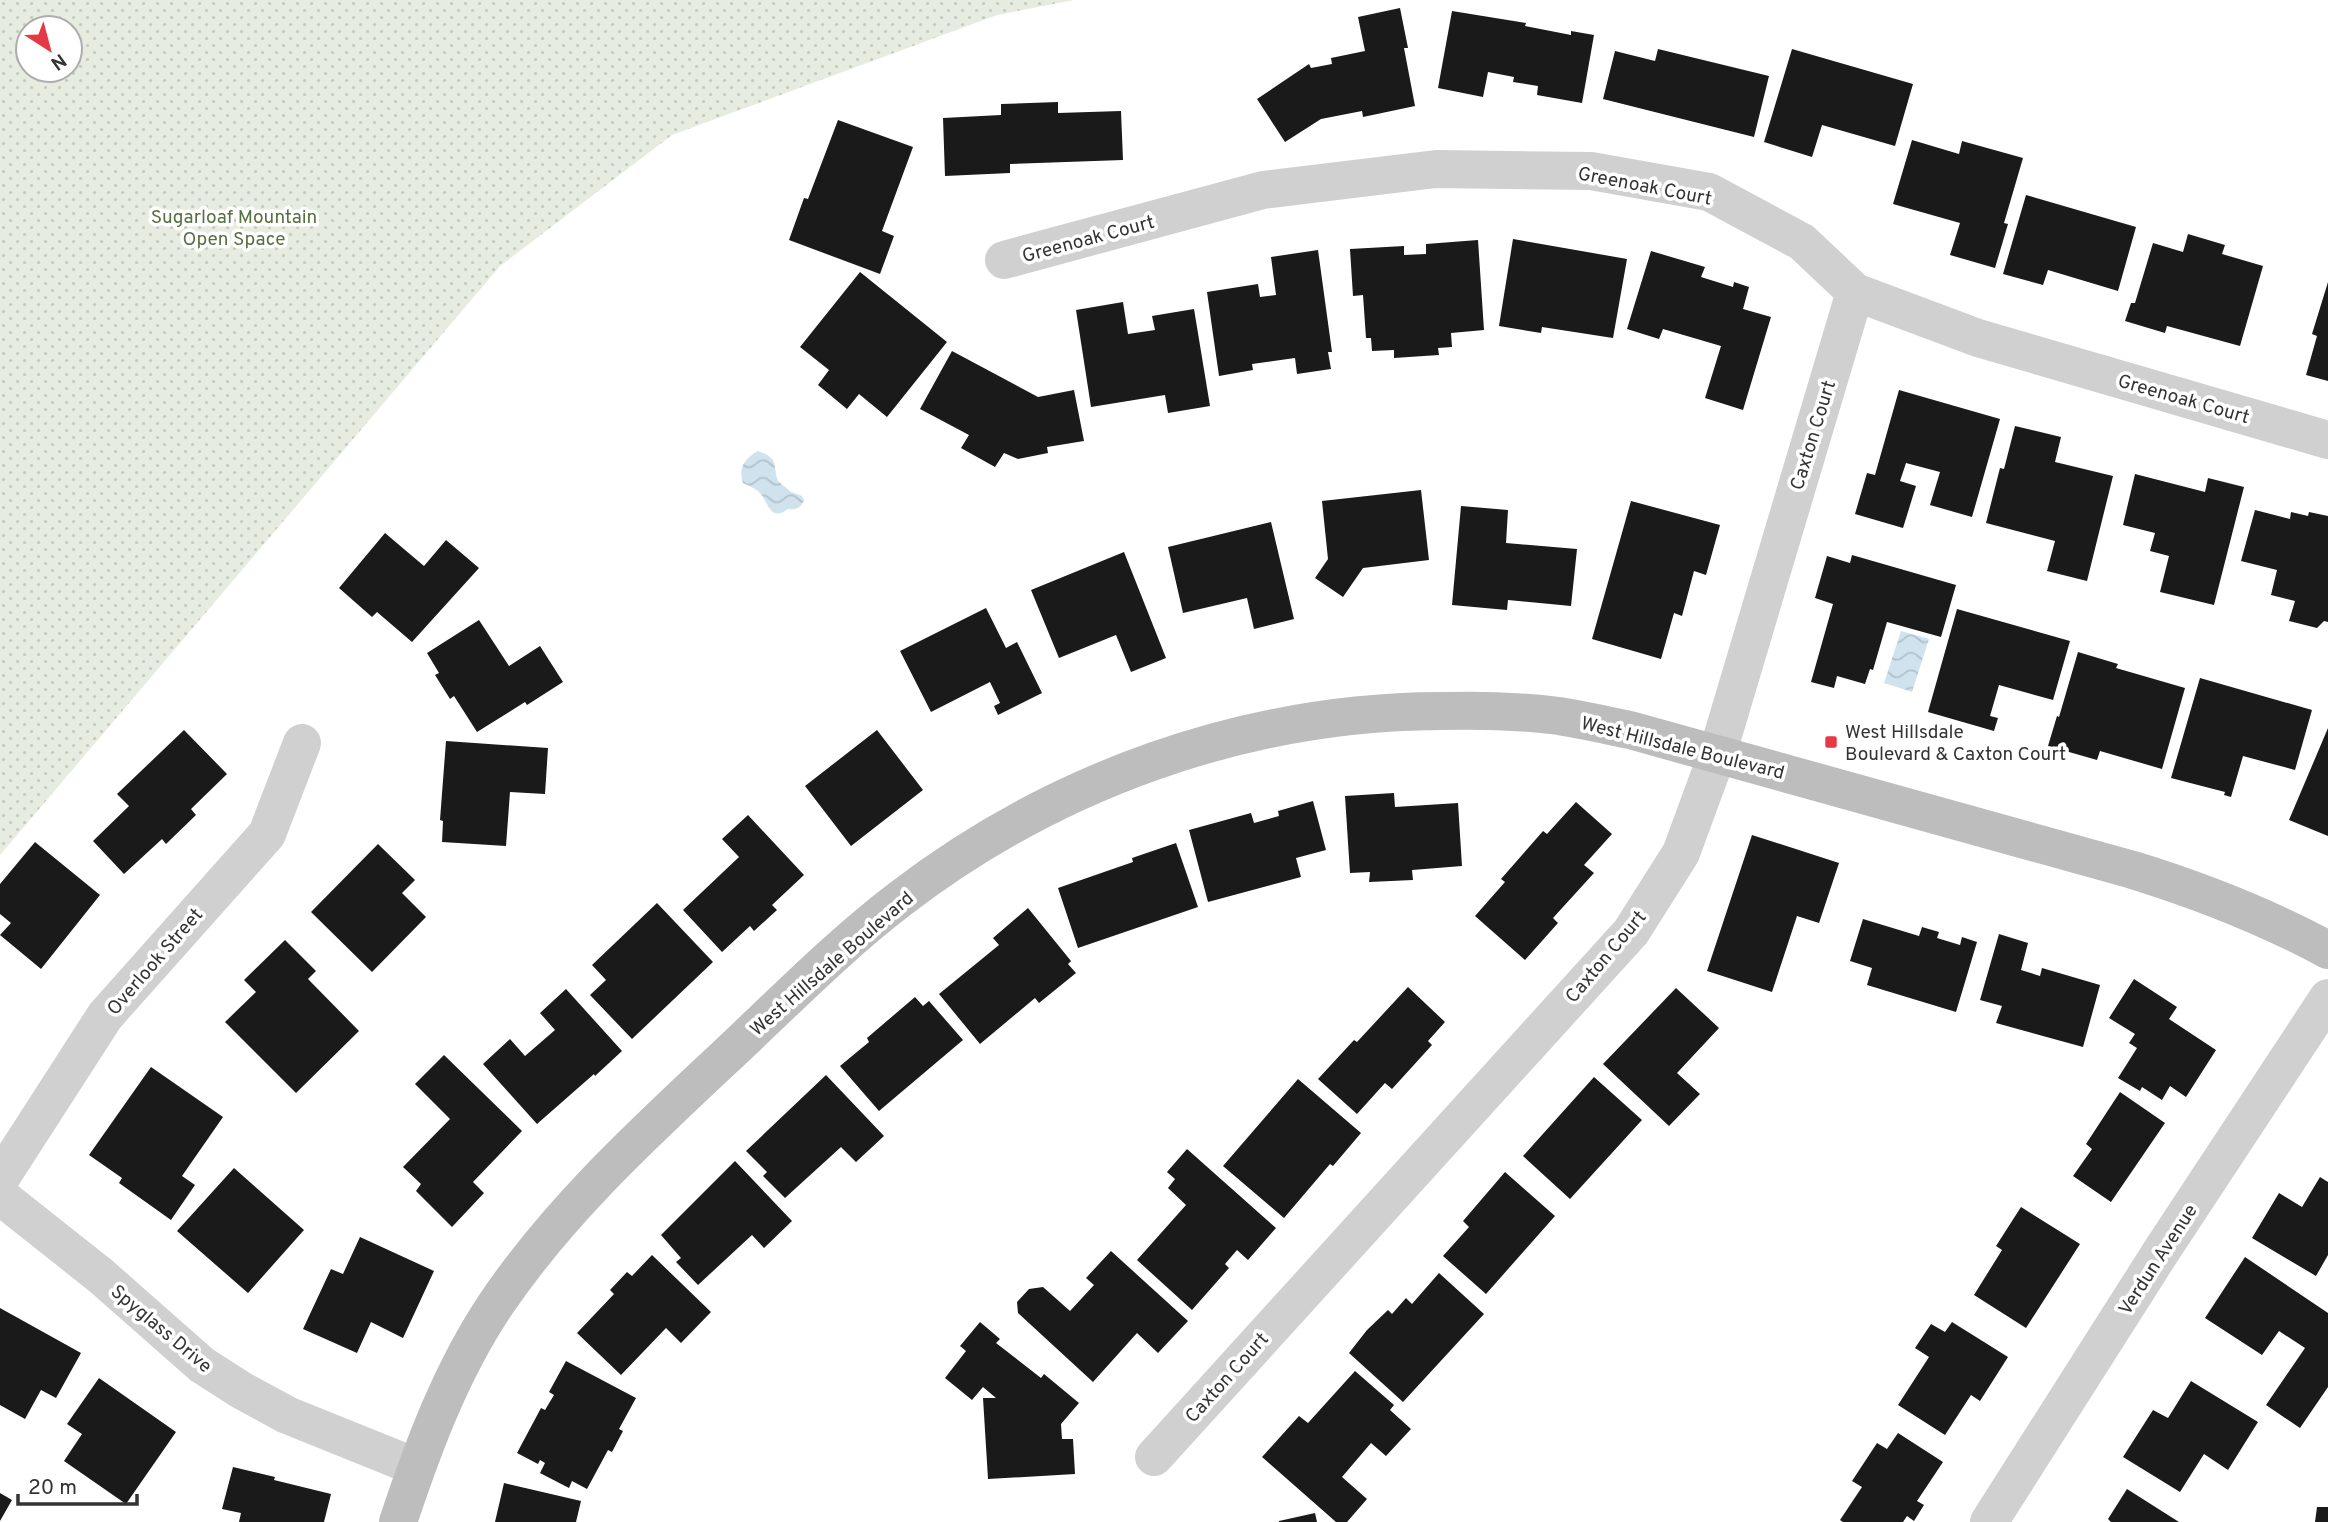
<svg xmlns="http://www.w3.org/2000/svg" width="2328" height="1522" viewBox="0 0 2328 1522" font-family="Overpass,sans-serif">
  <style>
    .park { fill: url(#park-dots); fill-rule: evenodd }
    .water { fill: url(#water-waves) }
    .building { fill: #1a1a1a }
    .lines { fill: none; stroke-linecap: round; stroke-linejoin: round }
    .minor { stroke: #d0d0d0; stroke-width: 38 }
    .secondary { stroke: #bdbdbd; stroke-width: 38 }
    .poi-dot { fill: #e63946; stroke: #fff; stroke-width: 2.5 }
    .labels { text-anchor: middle; stroke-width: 7; stroke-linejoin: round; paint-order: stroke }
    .street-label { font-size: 19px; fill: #333; stroke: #fff }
    .park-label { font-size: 19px; fill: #56703f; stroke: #fff }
    .poi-label { font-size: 19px; fill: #333; stroke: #fff; text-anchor: start }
  </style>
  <defs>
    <pattern id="park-dots" width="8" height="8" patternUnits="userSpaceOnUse" patternTransform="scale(1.75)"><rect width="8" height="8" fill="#e6ecdf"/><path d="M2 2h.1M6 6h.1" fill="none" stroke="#c6cbc0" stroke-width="1.8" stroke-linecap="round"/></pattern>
    <pattern id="water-waves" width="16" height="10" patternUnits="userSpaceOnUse" patternTransform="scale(1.75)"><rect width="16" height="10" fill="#cfe2ee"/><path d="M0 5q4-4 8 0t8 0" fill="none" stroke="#b2c2cd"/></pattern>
  </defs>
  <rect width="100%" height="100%" fill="#fff"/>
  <path class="park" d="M 0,0 L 1074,0 L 997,15 L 672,135 L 500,266 L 0,855 ZM 28,28 L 70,28 L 70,70 L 28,70 Z"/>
  <path class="water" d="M 758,451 C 780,459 772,464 778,481 L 791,492 L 802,496 L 804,500 C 801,508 796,510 788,509 C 769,523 769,501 759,492 C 755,488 749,486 743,483 C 738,468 744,459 758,451 Z
    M 1901,631 L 1929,639 L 1912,692 L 1884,683 Z"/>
  <path class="building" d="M 1400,8 L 1408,48 L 1404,48 L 1415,106 L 1363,117 L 1362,111 L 1321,119 L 1285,142 L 1257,99 L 1309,64 L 1311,68 L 1332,64 L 1331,58 L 1365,51 L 1358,17 Z
    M 1452,11 L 1526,23 L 1525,26 L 1571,35 L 1571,31 L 1594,35 L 1582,103 L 1537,95 L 1538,86 L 1513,82 L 1514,77 L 1488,72 L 1483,97 L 1438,88 Z
    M 1658,49 L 1769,76 L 1754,137 L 1603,99 L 1615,51 L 1655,61 Z
    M 1792,49 L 1913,84 L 1895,146 L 1822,125 L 1812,157 L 1764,142 Z
    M 1058,102 L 1058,113 L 1121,111 L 1123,160 L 1010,164 L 1010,173 L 945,176 L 943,118 L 1001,115 L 1001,104 Z
    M 838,120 L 913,147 L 882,231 L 894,236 L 880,274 L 789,240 L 804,198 L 808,199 Z
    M 1912,140 L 1959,154 L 1962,141 L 2023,158 L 2004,223 L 2008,224 L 1995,268 L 1950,255 L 1960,223 L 1893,204 Z
    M 2026,195 L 2136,227 L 2118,291 L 2048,270 L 2043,285 L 2003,274 Z
    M 2188,234 L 2225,245 L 2222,254 L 2263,266 L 2240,346 L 2167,326 L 2165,333 L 2125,321 L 2131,303 L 2135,303 L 2153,243 L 2183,252 Z
    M 1513,239 L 1627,259 L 1613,338 L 1542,327 L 1541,333 L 1499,326 Z
    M 1478,240 L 1484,330 L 1451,333 L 1452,347 L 1438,348 L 1439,355 L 1394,358 L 1394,350 L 1372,351 L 1371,338 L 1366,338 L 1363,295 L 1353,296 L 1350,249 L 1404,246 L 1404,255 L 1426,254 L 1426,244 Z
    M 1318,250 L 1332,352 L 1328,352 L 1331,369 L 1297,374 L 1295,358 L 1252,364 L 1253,370 L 1219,376 L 1207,292 L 1258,284 L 1260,297 L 1276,295 L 1271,257 Z
    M 1651,251 L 1705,267 L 1701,277 L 1733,287 L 1734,282 L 1749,287 L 1743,309 L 1771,317 L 1743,410 L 1705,398 L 1721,346 L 1663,329 L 1659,339 L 1627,329 Z
    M 860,272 L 947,342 L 887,417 L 859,394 L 847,409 L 818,385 L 829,370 L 800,347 Z
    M 2328,282 L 2328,381 L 2306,375 L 2317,336 L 2312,334 Z
    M 1123,302 L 1128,334 L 1155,330 L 1152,316 L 1194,309 L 1210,406 L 1168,413 L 1165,395 L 1091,407 L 1076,310 Z
    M 952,351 L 1038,397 L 1074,390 L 1084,441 L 1047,447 L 1048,453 L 1018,459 L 1004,453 L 995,467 L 961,448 L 969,435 L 920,409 Z
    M 1899,390 L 2000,419 L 1972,517 L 1930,505 L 1940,472 L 1906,463 L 1900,481 L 1916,486 L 1903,528 L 1855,514 L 1867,473 L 1875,475 Z
    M 2015,426 L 2061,437 L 2055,462 L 2113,476 L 2087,581 L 2047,571 L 2055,541 L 1986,523 L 2000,468 L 2004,469 Z
    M 2135,474 L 2205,492 L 2208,478 L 2244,487 L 2214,605 L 2160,592 L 2169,556 L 2150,551 L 2155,533 L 2123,525 Z
    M 1421,490 L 1429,560 L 1363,568 L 1343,597 L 1315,578 L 1328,559 L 1322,501 Z
    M 1631,501 L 1720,525 L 1706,575 L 1694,571 L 1682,616 L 1674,613 L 1661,659 L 1592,639 Z
    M 1461,506 L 1508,510 L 1506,543 L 1577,549 L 1571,606 L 1508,600 L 1507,610 L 1452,605 Z
    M 2255,510 L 2290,519 L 2291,512 L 2308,516 L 2309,512 L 2328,516 L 2328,622 L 2324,621 L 2317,628 L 2289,621 L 2295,601 L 2271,595 L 2277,570 L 2241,561 Z
    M 1271,522 L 1294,619 L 1254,629 L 1247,598 L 1183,613 L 1168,547 Z
    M 385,533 L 424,566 L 446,540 L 479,568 L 412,642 L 377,612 L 372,617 L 339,588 Z
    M 1124,552 L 1166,658 L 1131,672 L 1116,635 L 1059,658 L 1031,590 Z
    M 1852,555 L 1956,585 L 1941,637 L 1887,622 L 1873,670 L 1870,669 L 1865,684 L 1837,676 L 1834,688 L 1811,682 L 1833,604 L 1815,598 L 1827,556 L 1850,563 Z
    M 986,608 L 1006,648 L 1017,642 L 1042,693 L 998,715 L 994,706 L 1000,703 L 990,682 L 931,712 L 900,651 Z
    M 1957,609 L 2070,641 L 2053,700 L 1999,685 L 1990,716 L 1998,718 L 1994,731 L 1928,712 Z
    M 479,620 L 509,666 L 540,646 L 563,682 L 527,705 L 525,702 L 477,732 L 454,696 L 450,699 L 435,675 L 439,673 L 427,653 Z
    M 2078,652 L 2118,664 L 2116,668 L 2185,688 L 2162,769 L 2100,751 L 2097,760 L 2048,746 L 2057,716 L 2059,717 Z
    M 2200,678 L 2312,710 L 2295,770 L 2243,756 L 2231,797 L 2224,795 L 2225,792 L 2171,778 Z
    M 2328,728 L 2328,836 L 2289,820 Z
    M 184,730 L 227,774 L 191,809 L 196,815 L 166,844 L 162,839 L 124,874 L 93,841 L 129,806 L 117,794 Z
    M 877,730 L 923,790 L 851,846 L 805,786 Z
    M 446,741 L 548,748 L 545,794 L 510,792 L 506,846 L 442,842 L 443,821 L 440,820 Z
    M 1394,793 L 1395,807 L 1458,803 L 1462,866 L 1412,870 L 1413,880 L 1369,882 L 1370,872 L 1350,873 L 1345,796 Z
    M 1313,801 L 1326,850 L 1296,858 L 1301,877 L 1208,902 L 1189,830 L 1251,813 L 1254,823 L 1279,816 L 1278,811 Z
    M 1576,802 L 1612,834 L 1584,865 L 1594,873 L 1553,918 L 1558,923 L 1525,960 L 1475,916 L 1505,882 L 1501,879 L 1543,831 L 1547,834 Z
    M 748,815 L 804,875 L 772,905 L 777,910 L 754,931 L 750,926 L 722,952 L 683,910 L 739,857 L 722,839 Z
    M 1752,835 L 1839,863 L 1819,923 L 1797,916 L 1772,992 L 1707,971 Z
    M 35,842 L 100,895 L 41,969 L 0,935 L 11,923 L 0,914 L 0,884 Z
    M 1176,843 L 1198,907 L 1078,948 L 1058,888 L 1133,862 L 1132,858 Z
    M 378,844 L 415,880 L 402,893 L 426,917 L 372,972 L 311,912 Z
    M 657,903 L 713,962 L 632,1039 L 590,995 L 606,980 L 592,965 Z
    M 1028,908 L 1071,961 L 1068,964 L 1076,973 L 1039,1003 L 1035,998 L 980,1044 L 939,994 L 999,945 L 993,938 Z
    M 1863,919 L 1919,936 L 1922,927 L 1939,932 L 1937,938 L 1960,945 L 1962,937 L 1977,942 L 1956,1012 L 1867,985 L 1872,968 L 1850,961 Z
    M 1999,934 L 2028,943 L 2021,970 L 2040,976 L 2042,968 L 2100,985 L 2083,1047 L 1996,1023 L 2002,1006 L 1980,1000 Z
    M 285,940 L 316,971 L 308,979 L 359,1031 L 296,1093 L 225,1022 L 256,992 L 244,980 Z
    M 2134,979 L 2177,1007 L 2169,1019 L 2216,1050 L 2186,1097 L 2170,1086 L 2162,1100 L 2142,1087 L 2140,1091 L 2118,1078 L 2137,1048 L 2129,1043 L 2135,1034 L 2109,1018 Z
    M 1408,987 L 1445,1022 L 1428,1041 L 1432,1045 L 1392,1089 L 1385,1083 L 1357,1114 L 1318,1079 L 1354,1040 L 1357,1042 Z
    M 1676,988 L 1719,1028 L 1677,1073 L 1700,1094 L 1669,1126 L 1603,1064 Z
    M 566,989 L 622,1051 L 595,1076 L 594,1074 L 537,1124 L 483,1064 L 510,1039 L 525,1056 L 555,1030 L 540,1013 Z
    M 915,997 L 923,1006 L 929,1001 L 963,1040 L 879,1111 L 840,1066 L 869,1042 L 867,1038 Z
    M 444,1055 L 522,1131 L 473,1182 L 484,1193 L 452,1227 L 416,1191 L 421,1184 L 403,1167 L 450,1119 L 415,1084 Z
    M 151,1067 L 223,1117 L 182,1176 L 195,1185 L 171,1220 L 119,1183 L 122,1178 L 89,1155 Z
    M 826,1075 L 884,1136 L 856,1162 L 841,1147 L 785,1198 L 763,1176 L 767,1172 L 746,1151 Z
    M 1594,1077 L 1642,1120 L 1570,1199 L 1523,1156 Z
    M 1298,1079 L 1361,1133 L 1333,1166 L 1330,1164 L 1284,1218 L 1223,1166 Z
    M 2120,1092 L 2165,1123 L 2111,1202 L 2073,1176 L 2092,1149 L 2086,1144 Z
    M 1187,1149 L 1276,1228 L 1248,1260 L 1237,1250 L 1225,1264 L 1229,1268 L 1192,1310 L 1137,1260 L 1186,1205 L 1168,1188 L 1175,1179 L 1167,1172 Z
    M 735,1161 L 792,1221 L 764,1248 L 752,1235 L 698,1285 L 676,1262 L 681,1258 L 661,1235 Z
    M 234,1168 L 304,1230 L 248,1293 L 177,1231 Z
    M 1505,1172 L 1555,1216 L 1486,1294 L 1443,1256 L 1469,1227 L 1463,1221 Z
    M 2320,1177 L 2328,1182 L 2328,1255 L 2316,1276 L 2252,1238 L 2279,1193 L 2302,1207 Z
    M 2021,1207 L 2080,1244 L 2026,1328 L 1974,1295 L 2002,1250 L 1996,1246 Z
    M 360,1237 L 434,1271 L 403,1338 L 371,1322 L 357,1353 L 303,1329 L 331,1269 L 343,1274 Z
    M 1111,1251 L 1188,1321 L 1158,1353 L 1137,1333 L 1093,1382 L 1018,1313 L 1017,1302 L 1029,1289 L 1043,1287 L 1070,1311 L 1094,1285 L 1086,1278 Z
    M 652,1255 L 711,1312 L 681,1343 L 666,1328 L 621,1375 L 577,1333 L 614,1294 L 610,1290 L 627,1272 L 632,1276 Z
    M 2245,1257 L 2328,1313 L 2328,1387 L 2300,1428 L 2266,1405 L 2305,1348 L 2279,1331 L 2262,1355 L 2205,1318 Z
    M 1439,1273 L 1484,1314 L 1403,1402 L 1349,1353 L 1367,1330 L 1388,1310 L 1392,1314 L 1406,1298 L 1412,1304 Z
    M 0,1308 L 81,1353 L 56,1398 L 41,1390 L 25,1419 L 0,1405 Z
    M 980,1322 L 1000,1339 L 996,1343 L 1041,1378 L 1044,1374 L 1079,1403 L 1061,1424 L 1062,1439 L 1073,1439 L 1075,1474 L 988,1479 L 983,1398 L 996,1398 L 983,1387 L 972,1400 L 945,1378 L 966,1351 L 960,1346 Z
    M 1952,1322 L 2008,1357 L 1980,1401 L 1971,1395 L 1945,1435 L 1898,1405 L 1929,1357 L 1915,1348 L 1931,1324 L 1945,1332 Z
    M 566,1361 L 636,1398 L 619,1429 L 623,1431 L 612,1452 L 608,1450 L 587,1489 L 572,1481 L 569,1488 L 540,1473 L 545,1463 L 540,1460 L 538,1464 L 517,1453 L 541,1408 L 545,1410 L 554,1395 L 549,1392 Z
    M 1355,1371 L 1394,1405 L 1390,1410 L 1411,1429 L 1386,1456 L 1371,1443 L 1342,1477 L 1367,1499 L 1347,1522 L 1336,1522 L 1262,1457 L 1299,1416 L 1308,1423 Z
    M 99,1378 L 176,1432 L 126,1504 L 64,1461 L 82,1434 L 67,1424 Z
    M 2191,1381 L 2258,1422 L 2228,1470 L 2204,1454 L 2180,1492 L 2123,1457 L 2153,1410 L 2168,1418 Z
    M 1898,1433 L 1943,1462 L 1917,1501 L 1924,1505 L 1914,1521 L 1907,1516 L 1903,1522 L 1843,1522 L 1840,1520 L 1862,1487 L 1852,1481 L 1877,1443 L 1887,1449 Z
    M 233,1467 L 275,1477 L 274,1480 L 331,1494 L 324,1522 L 239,1522 L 241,1513 L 222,1509 Z
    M 504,1483 L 581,1501 L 576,1522 L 495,1522 Z
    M 2127,1489 L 2179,1522 L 2111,1522 L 2108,1519 Z
    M 0,1493 L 12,1500 L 0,1521 Z
    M 2317,1507 L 2328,1507 L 2328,1522 L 2315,1522 Z
    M 1315,1513 L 1317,1522 L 1279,1522 L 1279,1521 Z"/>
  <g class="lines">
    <path class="minor" d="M 1004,260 L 1263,190 L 1436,169 L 1591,171 L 1709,192 L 1802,242 L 1855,292 L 1978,338 L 2328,440
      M 0,1179 L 105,1016 L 267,834 L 302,743
      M 0,1196 L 101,1276 L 202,1365 L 241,1390 L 287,1415 L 416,1467
      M 1154,1457 L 1631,932 L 1681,853 L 1717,755 L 1855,292
      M 1989,1522 L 2162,1250 L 2328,998"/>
    <path class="secondary" d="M 398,1522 C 423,1447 451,1371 496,1304 C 559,1211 641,1136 723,1059 C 781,1005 837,947 900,899 C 1055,780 1245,712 1440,711 C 1480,710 1520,711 1559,716 C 1583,720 1606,725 1630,730 L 2133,870 C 2201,891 2265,916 2328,950"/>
  </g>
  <rect class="poi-dot" x="1824" y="735" width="14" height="14" rx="3.5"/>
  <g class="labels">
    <g class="street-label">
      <text transform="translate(1645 185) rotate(11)" y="7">Greenoak Court</text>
      <text transform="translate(1088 238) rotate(-15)" y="7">Greenoak Court</text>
      <text transform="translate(2184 398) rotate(16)" y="7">Greenoak Court</text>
      <text transform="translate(1812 435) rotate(-73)" y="7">Caxton Court</text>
      <text transform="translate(1683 747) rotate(14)" y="7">West Hillsdale Boulevard</text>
      <text transform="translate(1605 956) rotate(-50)" y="7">Caxton Court</text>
      <text transform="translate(154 961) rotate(-49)" y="7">Overlook Street</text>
      <text transform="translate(831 963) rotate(-41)" y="7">West Hillsdale Boulevard</text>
      <text transform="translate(2157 1259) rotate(-57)" y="7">Verdun Avenue</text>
      <text transform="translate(162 1328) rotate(40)" y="7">Spyglass Drive</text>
      <text transform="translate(1226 1377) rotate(-48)" y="7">Caxton Court</text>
    </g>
    <g class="park-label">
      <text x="234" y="223">Sugarloaf Mountain<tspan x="234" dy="22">Open Space</tspan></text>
    </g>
    <g class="poi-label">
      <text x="1845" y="738">West Hillsdale<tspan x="1845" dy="22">Boulevard &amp; Caxton Court</tspan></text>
    </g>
  </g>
  <g transform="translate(49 49) rotate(144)"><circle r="33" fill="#ffffff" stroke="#adadad" stroke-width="2"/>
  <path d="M0-5L12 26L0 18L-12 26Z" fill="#e63946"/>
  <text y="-10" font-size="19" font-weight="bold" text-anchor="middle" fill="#333333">N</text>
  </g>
  <path d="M18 1494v10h119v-10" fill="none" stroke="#333333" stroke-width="3.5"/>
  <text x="28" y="1494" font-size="21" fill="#333333" stroke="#ffffff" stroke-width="5" paint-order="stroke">20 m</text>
</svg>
